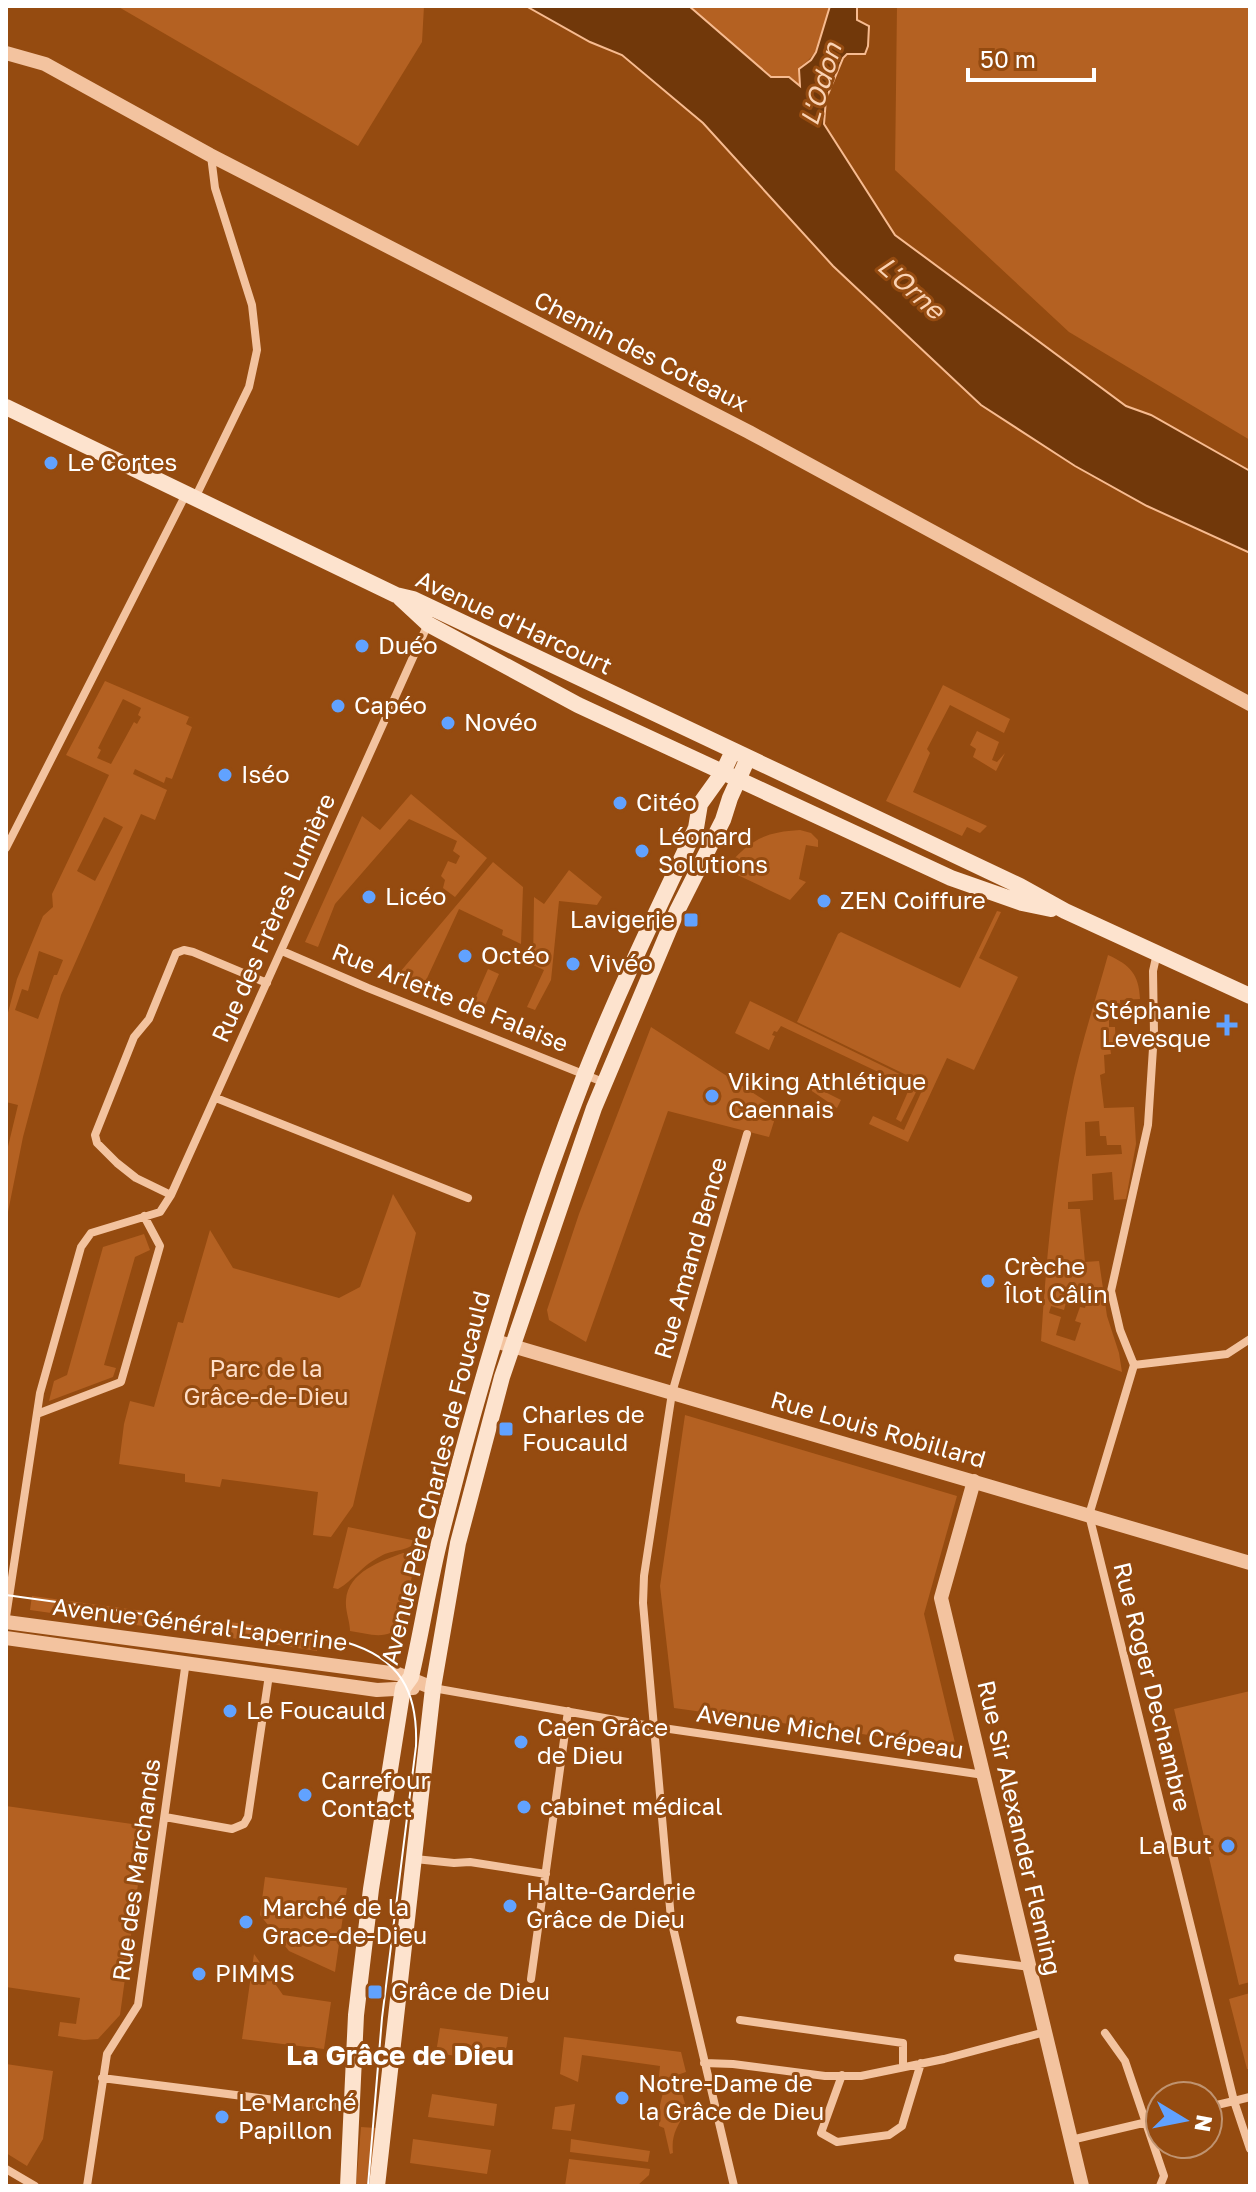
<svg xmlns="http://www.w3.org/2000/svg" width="1256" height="2192" viewBox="0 0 1256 2192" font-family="'Golos Text',sans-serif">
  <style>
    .green { fill: #b46122; fill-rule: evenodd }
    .water { fill: #71380a; stroke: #f7bb90; stroke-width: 2 }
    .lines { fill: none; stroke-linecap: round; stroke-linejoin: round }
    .minor { stroke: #f3c39f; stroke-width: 8 }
    .tertiary { stroke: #f3c39f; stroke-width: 14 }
    .secondary { stroke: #fde3ce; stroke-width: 16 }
    .tram { stroke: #fff; stroke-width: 2 }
    .poi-dot { fill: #61a2ff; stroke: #954b10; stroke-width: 3 }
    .labels { text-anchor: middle; stroke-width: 6; stroke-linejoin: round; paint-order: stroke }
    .street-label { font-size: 24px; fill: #fff; stroke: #954b10 }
    .poi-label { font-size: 24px; fill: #fff; stroke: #954b10; text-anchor: start }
    .park-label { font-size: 24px; fill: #fedec7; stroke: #954b10 }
    .water-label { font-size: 26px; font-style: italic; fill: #fad2b3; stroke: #954b10 }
    .quarter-label { font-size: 28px; font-weight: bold; fill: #fff; stroke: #954b10 }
  </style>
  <rect width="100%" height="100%" fill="#954b10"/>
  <path class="green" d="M 117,6 L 424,6 L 422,42 L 358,146 Z
    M 689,6 L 830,6 C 824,27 821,54 801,66 L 800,87 L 792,79 L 771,77 Z
    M 897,6 L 1250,6 L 1250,440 L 1069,332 L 895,170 Z
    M 105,681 L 194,719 L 189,717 L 186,724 L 192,727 L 172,779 L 166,777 L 164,783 L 135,769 L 133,774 L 167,790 L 155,820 L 141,814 L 61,995 L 23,1137 L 6,1222 L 6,1155 L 18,1105 L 6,1102 L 6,1020 L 17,979 L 43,916 L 53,907 L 52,894 L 109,775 L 66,755 ZM 123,699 L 141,708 L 138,715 L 141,717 L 137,724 L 134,722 L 111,764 L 97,758 L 101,750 L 98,748 ZM 104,817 L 123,827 L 95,881 L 77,871 ZM 39,951 L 63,960 L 57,975 L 54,975 L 38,1019 L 15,1010 L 22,989 L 28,991 Z
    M 943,685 L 1010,719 L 1004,733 L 950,705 L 927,749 L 930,753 L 913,792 L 987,826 L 980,833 L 967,827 L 962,836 L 886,801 Z
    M 977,731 L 999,742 L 992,760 L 997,762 L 1005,753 L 996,771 L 973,757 L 976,749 L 970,745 Z
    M 411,794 L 487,858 L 455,897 L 443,888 L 445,880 L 441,876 L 448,861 L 456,864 L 460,856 L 453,851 L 457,841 L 409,819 L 335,904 L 318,947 L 305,942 L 362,816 L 380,830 Z
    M 800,830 L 811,833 L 818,840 L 818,847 L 806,845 L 799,879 L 806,882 L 790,900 L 725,869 C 749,841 763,832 800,830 Z
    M 493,862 L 523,887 L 521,944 L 502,935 L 503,930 L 459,909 L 422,989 L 395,978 Z
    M 569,870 L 602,897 L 597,905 L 559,901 L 551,980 L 535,1010 L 527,1007 L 544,970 L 533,965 L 534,897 L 544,904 Z
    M 997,911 L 1001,912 L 979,958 L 1018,977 L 974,1070 L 947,1058 L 908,1142 L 869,1124 L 873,1116 L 904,1130 L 925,1084 L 797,1022 L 838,934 L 841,932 L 960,988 Z
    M 1108,955 C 1130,965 1139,974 1140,999 L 1120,1000 L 1121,1019 L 1109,1020 L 1109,1027 L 1115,1027 L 1116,1046 L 1110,1047 L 1111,1054 L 1104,1055 L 1105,1073 L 1100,1075 L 1104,1108 L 1134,1107 L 1136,1144 L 1126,1199 L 1114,1200 L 1112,1172 L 1092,1174 L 1093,1200 L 1068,1202 L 1068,1209 L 1080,1209 L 1085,1262 L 1099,1261 L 1107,1316 L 1119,1353 L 1122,1372 L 1041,1341 C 1046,1260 1054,1177 1070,1097 C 1079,1050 1095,1002 1108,955 ZM 1099,1121 L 1100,1136 L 1106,1136 L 1107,1145 L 1121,1145 L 1122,1154 L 1086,1156 L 1085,1122 ZM 1071,1284 L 1090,1290 L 1085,1308 L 1080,1307 L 1075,1321 L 1081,1323 L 1075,1341 L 1056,1335 L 1061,1317 L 1049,1313 L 1051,1306 L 1064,1310 Z
    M 488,969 L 499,974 L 482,1013 L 471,1008 Z
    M 750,1001 L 920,1084 L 901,1122 L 896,1119 L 910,1087 L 781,1026 L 777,1032 L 774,1031 L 772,1035 L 775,1036 L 769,1050 L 735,1033 Z
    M 651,1027 L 778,1109 L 769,1137 L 668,1111 L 586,1342 L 549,1320 L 547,1310 L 579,1214 Z
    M 809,1084 L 841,1100 L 837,1108 L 806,1087 Z
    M 393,1194 L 416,1233 L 353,1506 L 331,1537 L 313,1535 L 318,1492 L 222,1479 L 220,1487 L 185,1482 L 185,1474 L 119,1464 L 124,1424 L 130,1401 L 154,1407 L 178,1322 L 183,1323 L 210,1230 L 233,1268 L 339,1298 L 360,1287 Z
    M 144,1234 L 150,1250 L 135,1257 L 104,1365 L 116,1368 L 113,1377 L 49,1401 L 54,1381 L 67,1375 L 103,1247 Z
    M 685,1415 L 957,1496 L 924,1614 L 956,1747 L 674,1708 L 660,1586 Z
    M 348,1527 L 417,1541 C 408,1552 393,1549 381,1556 C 361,1566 354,1580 338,1589 L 333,1588 Z
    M 403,1553 L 411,1553 L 415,1562 L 402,1622 C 390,1642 370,1634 350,1631 C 350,1621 345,1611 346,1600 C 348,1572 381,1561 403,1553 Z
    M 32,1596 L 166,1614 L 164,1629 L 30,1610 Z
    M 222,1621 L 319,1634 L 317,1651 L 219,1636 Z
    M 1250,1691 L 1250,1982 L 1239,1985 L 1174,1709 Z
    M 6,1806 L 146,1826 L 120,2015 L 98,2039 L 84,2040 L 58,2036 L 60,2022 L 76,2024 L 80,1998 L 6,1987 Z
    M 265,1877 L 347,1888 L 335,1972 L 289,1951 L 260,1915 Z
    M 254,1954 L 283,1995 L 331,2002 L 324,2049 L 242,2039 Z
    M 1250,1993 L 1250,2069 L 1247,2069 L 1229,1999 Z
    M 440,2028 L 508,2037 L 504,2063 L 436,2053 Z
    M 564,2037 L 681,2052 L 686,2072 L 677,2075 L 687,2111 C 677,2126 671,2135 673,2153 L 670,2154 L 664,2128 L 659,2126 L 660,2105 L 664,2088 L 658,2087 L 660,2066 L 582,2055 L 578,2082 L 560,2074 Z
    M 6,2064 L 53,2071 L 43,2139 L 27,2166 L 6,2153 Z
    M 432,2094 L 497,2104 L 494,2126 L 428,2117 Z
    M 575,2104 L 571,2131 L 552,2129 L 555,2107 Z
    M 361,2127 L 376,2128 L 372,2186 L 356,2186 Z
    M 413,2139 L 491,2150 L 487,2174 L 410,2163 Z
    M 571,2139 L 650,2151 L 648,2162 L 570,2152 Z
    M 569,2159 L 650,2169 L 649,2175 L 637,2186 L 565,2186 Z"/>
  <path class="water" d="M 526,6 L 689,6 L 771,77 L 789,77 L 800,86 L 799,69 L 811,60 L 816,52 L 830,6 L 857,6 L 857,20 L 869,26 L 868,46 L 865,54 L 847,54 L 843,58 L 826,99 L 824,124 L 895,235 L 1126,406 L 1151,415 L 1250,471 L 1250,553 L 1147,506 L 1075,466 L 981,405 L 833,266 L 703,123 L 622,55 L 590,42 Z"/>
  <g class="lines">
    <path class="minor" d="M 195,498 L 249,387 L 257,350 L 252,305 L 215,188 L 211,156
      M 6,848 L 186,494
      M 282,951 L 368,988 L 603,1082
      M 1157,953 L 1153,971 L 1154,1033 L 1148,1125 L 1111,1291 L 1120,1330 L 1134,1365 L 1089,1515 L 1234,2101 L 1208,2107
      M 216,1098 L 468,1198
      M 171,1195 L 136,1178 L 117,1163 L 97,1143 L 95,1135 L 134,1037 L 149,1019 L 176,953 L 184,950 L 193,952 L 267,983
      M 1134,1365 L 1227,1354 L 1250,1339
      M 37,1414 L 121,1382 L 160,1246 L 144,1216
      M 6,1617 L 40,1393 L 81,1247 L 91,1233 L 160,1212 L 171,1195 L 428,624
      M 433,1688 L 656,1727 L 984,1775
      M 165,1817 L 232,1829 L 244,1824 L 248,1817 L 269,1675
      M 415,1859 L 454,1863 L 470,1862 L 546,1874
      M 958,1958 L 1030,1967
      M 531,1979 L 568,1711
      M 740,2020 L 903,2043 L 903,2067
      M 1105,2033 L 1125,2061 L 1164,2176 L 1160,2186
      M 704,2063 L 733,2064 L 825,2076 L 861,2076 L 944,2059 L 1045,2032
      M 842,2075 L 821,2133 L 837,2142 L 889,2135 L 902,2126 L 921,2063
      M 102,2078 L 322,2106 L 350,2105
      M 1250,2097 L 1234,2101 L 1250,2149
      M 1071,2140 L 1160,2119
      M 6,2169 L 35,2186
      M 87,2186 L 107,2054 L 138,2005 L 186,1661
      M 734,2186 L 671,1919 L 643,1603 L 644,1576 L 672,1393 L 747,1134"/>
    <path class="tertiary" d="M 6,53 L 45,64 L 210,155 L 749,432 L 1250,704
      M 502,1343 L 1250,1563
      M 974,1481 L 941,1598 L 1082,2186
      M 6,1622 L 398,1674 L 433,1688
      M 6,1638 L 377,1690 L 413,1688"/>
    <path class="secondary" d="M 6,407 L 396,595 L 413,599 L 1020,886 L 1065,911 L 1250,996
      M 400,598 L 428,624 L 578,705 L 951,878 L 1022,903 L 1051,909
      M 348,2186 L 356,2015 L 371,1889 L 403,1688 L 411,1677 C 422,1630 429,1582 441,1535 C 480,1380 526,1226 584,1077 C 617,993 657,911 696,828 L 700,804 L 723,772 L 733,751
      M 377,2186 L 433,1688 L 458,1543 L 502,1377 L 594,1108 L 677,911 L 723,820 L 730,798 L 748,758"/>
    <path class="tram" d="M 6,1595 L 345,1642 C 400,1658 418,1691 416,1746 L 382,2018 L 368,2186"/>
  </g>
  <g class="poi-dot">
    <circle cx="51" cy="463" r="8"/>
    <circle cx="362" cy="646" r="8"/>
    <circle cx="338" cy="706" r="8"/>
    <circle cx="448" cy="723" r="8"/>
    <circle cx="225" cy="775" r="8"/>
    <circle cx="620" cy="803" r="8"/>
    <circle cx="642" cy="851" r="8"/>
    <circle cx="369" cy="897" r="8"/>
    <circle cx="824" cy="901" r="8"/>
    <rect x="683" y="912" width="16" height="16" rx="4"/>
    <circle cx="465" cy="956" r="8"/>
    <circle cx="573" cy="964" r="8"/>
    <path d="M1223 1013h8v8h8v8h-8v8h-8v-8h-8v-8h8z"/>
    <circle cx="712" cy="1096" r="8"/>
    <circle cx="988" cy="1281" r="8"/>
    <rect x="498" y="1421" width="16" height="16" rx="4"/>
    <circle cx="230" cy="1711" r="8"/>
    <circle cx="521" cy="1742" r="8"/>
    <circle cx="305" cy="1795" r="8"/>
    <circle cx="524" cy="1807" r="8"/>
    <circle cx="1228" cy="1846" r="8"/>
    <circle cx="510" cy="1906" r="8"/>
    <circle cx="246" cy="1922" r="8"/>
    <circle cx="199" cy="1974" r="8"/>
    <rect x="367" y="1984" width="16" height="16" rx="4"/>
    <circle cx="622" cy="2098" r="8"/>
    <circle cx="222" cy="2117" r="8"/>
  </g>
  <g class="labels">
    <g class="street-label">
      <text transform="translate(641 352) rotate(27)" y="8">Chemin des Coteaux</text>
      <text transform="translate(514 623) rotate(25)" y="8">Avenue d'Harcourt</text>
      <text transform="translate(274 918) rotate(-66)" y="8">Rue des Frères Lumière</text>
      <text transform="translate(450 998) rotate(22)" y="8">Rue Arlette de Falaise</text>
      <text transform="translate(691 1258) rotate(-74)" y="8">Rue Amand Bence</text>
      <text transform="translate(878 1430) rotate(16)" y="8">Rue Louis Robillard</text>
      <text transform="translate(436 1478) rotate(-76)" y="8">Avenue Père Charles de Foucauld</text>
      <text transform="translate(200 1625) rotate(7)" y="8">Avenue Général Laperrine</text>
      <text transform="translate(1152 1687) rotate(76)" y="8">Rue Roger Dechambre</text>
      <text transform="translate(830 1732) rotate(8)" y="8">Avenue Michel Crépeau</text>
      <text transform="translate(1019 1828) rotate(77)" y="8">Rue Sir Alexander Fleming</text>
      <text transform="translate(137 1870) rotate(-82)" y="8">Rue des Marchands</text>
    </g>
    <g class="poi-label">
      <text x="67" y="471">Le Cortes</text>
      <text x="378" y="654">Duéo</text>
      <text x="354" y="714">Capéo</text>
      <text x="464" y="731">Novéo</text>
      <text x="241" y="783">Iséo</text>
      <text x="636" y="811">Citéo</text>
      <text x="658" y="845">Léonard<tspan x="658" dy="28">Solutions</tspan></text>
      <text x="385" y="905">Licéo</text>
      <text x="840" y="909">ZEN Coiffure</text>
      <text x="675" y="928" text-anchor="end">Lavigerie</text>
      <text x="481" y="964">Octéo</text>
      <text x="589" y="972">Vivéo</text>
      <text x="1211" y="1019" text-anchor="end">Stéphanie<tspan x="1211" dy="28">Levesque</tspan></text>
      <text x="728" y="1090">Viking Athlétique<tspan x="728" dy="28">Caennais</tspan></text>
      <text x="1004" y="1275">Crèche<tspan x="1004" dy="28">Îlot Câlin</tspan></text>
      <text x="522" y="1423">Charles de<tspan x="522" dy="28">Foucauld</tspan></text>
      <text x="246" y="1719">Le Foucauld</text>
      <text x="537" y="1736">Caen Grâce<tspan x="537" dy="28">de Dieu</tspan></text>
      <text x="321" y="1789">Carrefour<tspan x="321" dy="28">Contact</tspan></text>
      <text x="540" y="1815">cabinet médical</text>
      <text x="1212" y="1854" text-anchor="end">La But</text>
      <text x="526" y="1900">Halte-Garderie<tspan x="526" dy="28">Grâce de Dieu</tspan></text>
      <text x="262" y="1916">Marché de la<tspan x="262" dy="28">Grace-de-Dieu</tspan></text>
      <text x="215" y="1982">PIMMS</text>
      <text x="391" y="2000">Grâce de Dieu</text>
      <text x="638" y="2092">Notre-Dame de<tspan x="638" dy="28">la Grâce de Dieu</tspan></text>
      <text x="238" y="2111">Le Marché<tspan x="238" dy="28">Papillon</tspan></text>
    </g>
    <g class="park-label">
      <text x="266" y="1377">Parc de la<tspan x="266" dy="28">Grâce-de-Dieu</tspan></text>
    </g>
    <g class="water-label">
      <text transform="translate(821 84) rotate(-73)" y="9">L'Odon</text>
      <text transform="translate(911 288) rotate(42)" y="9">L'Orne</text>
    </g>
    <g class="quarter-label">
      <text x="400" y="2065">La Grâce de Dieu</text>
    </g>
  </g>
  <rect width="1256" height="2192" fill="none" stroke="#ffffff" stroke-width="16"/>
  <g transform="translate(1184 2120) rotate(100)"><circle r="38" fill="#954b10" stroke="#bf9370" stroke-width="2"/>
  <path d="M0-6L14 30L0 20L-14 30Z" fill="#61a2ff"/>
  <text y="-12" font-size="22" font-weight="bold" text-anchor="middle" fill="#ffffff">N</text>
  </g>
  <path d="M968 68v12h126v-12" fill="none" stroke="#ffffff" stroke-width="4"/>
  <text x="980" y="68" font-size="24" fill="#ffffff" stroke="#954b10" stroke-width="6" paint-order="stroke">50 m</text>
</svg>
